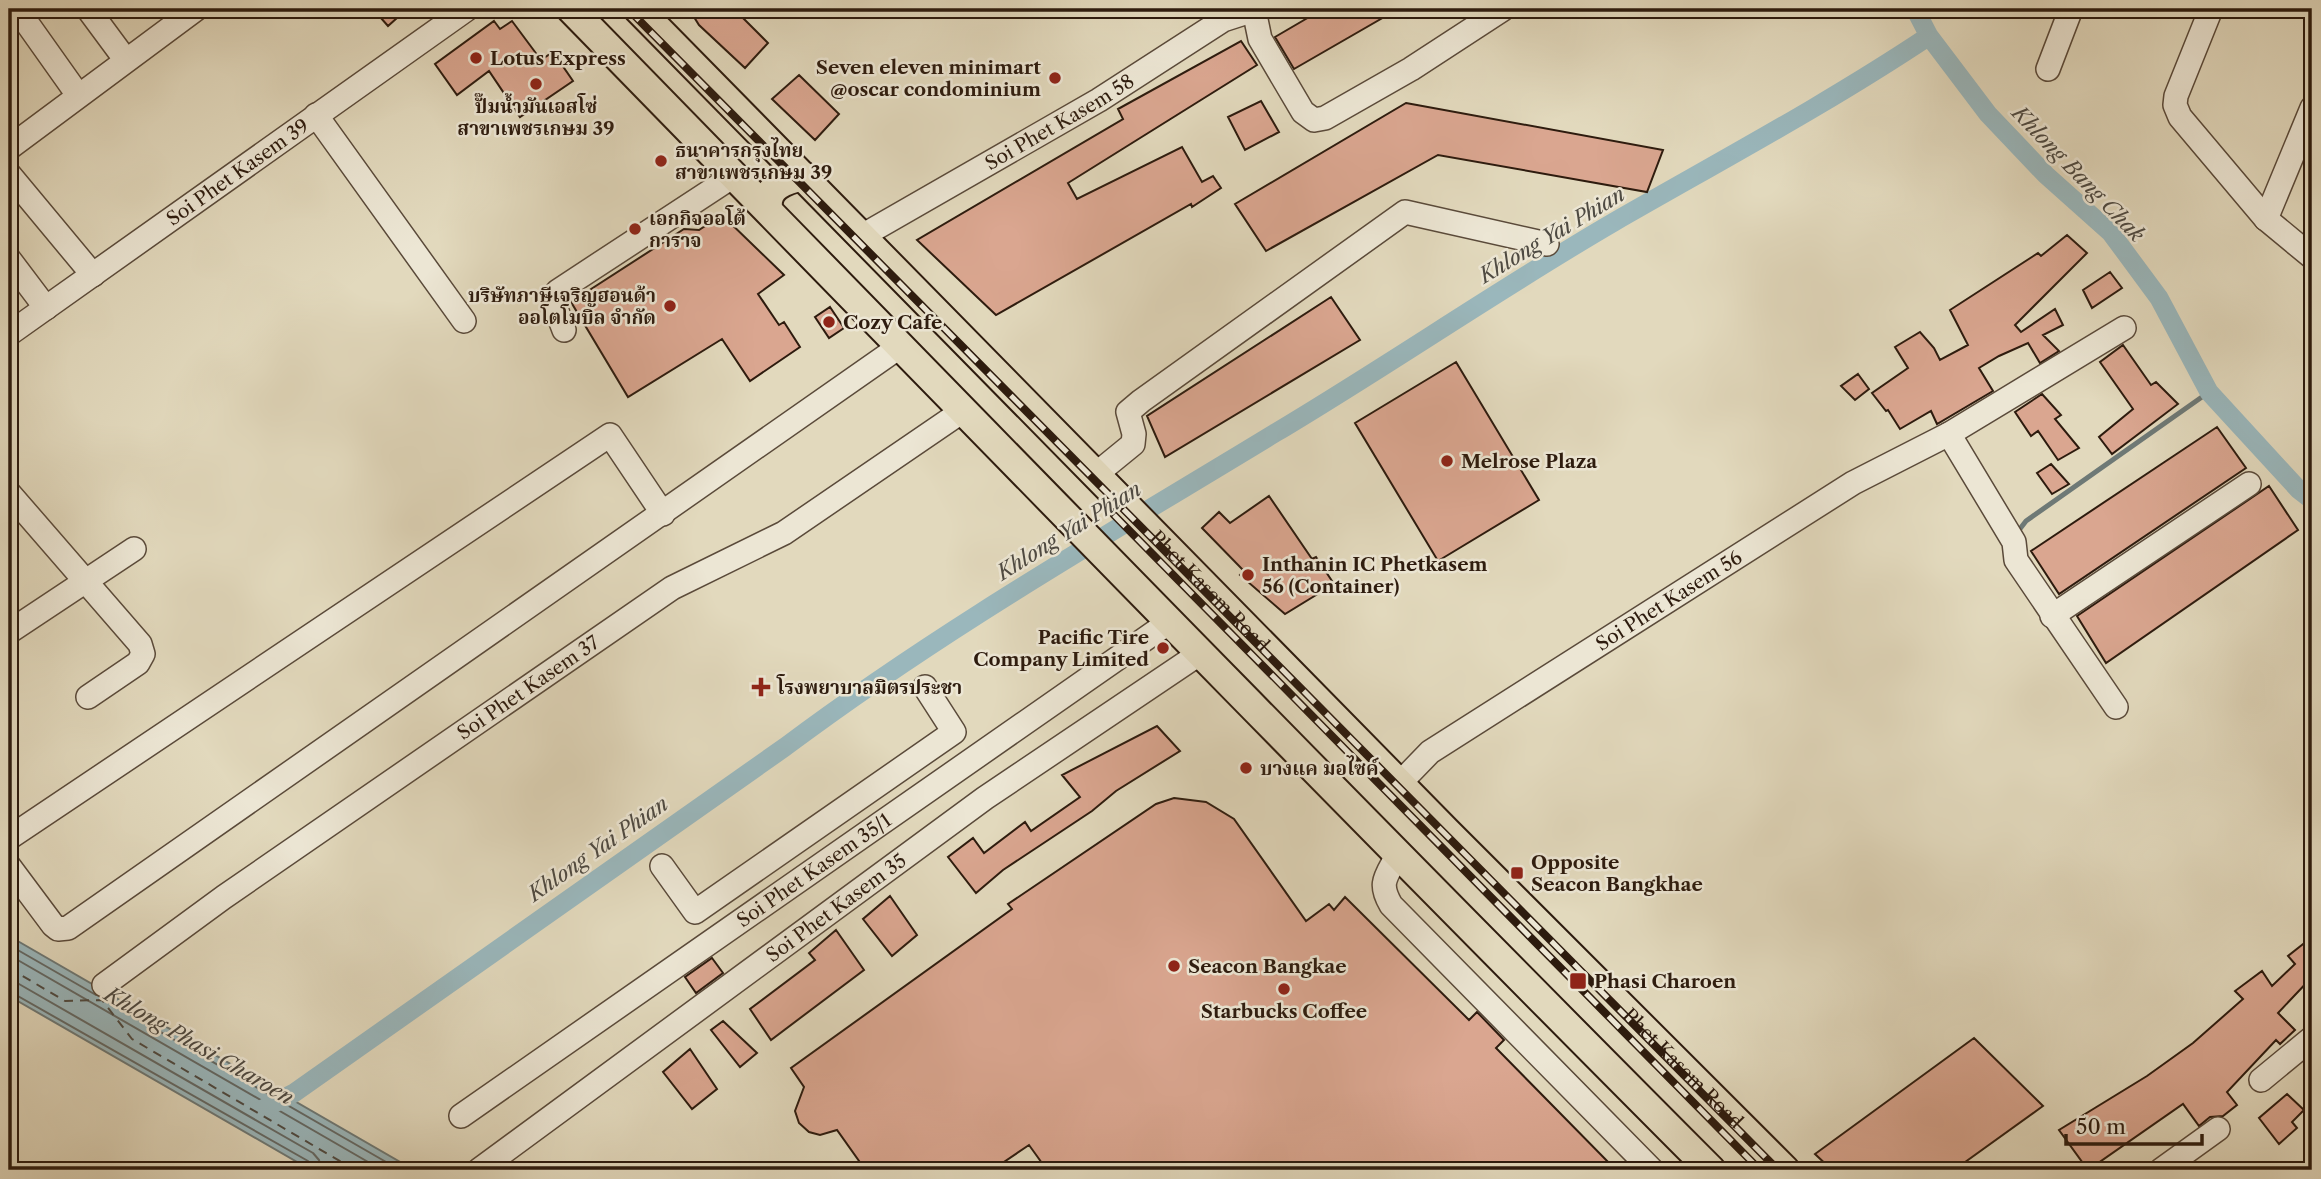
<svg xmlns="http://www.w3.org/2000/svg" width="2321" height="1179" viewBox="0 0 2321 1179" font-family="'Libre Caslon Text','Noto Serif Thai',serif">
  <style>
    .water { fill: #9ab7bc; stroke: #6e7976; stroke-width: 2 }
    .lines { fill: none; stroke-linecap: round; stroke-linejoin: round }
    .shore { stroke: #646965; stroke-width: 2 }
    .stream { stroke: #6e7976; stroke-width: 5 }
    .canal { stroke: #9ab7bc; stroke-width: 19 }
    .ferry { stroke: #4e4a42; stroke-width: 2; stroke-dasharray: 9 7; stroke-linecap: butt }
    .building { fill: #daa690; stroke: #2d1b0e; stroke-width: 2 }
    .minor-casing { stroke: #5a4a3a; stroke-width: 26 }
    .major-casing { stroke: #2d1b0e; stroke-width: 32 }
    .minor { stroke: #ece6d4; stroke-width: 23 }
    .major { stroke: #e2d9bd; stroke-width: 28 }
    .rail-casing { stroke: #2d1b0e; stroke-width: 8 }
    .rail { stroke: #ece6d4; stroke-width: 5; stroke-dasharray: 16; stroke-linecap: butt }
    .poi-dot { fill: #8f2418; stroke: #ece6d4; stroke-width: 2.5 }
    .labels { text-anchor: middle; stroke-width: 5; stroke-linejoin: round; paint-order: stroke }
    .poi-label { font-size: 19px; font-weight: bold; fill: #2d1b0e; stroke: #ece6d4; text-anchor: start }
    .street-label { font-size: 19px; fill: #2d1b0e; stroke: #ece6d4 }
    .water-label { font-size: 21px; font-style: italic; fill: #4e4a42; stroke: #ece6d4 }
  </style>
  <rect width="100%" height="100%" fill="#e2d9bd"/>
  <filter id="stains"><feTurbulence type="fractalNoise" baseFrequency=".00286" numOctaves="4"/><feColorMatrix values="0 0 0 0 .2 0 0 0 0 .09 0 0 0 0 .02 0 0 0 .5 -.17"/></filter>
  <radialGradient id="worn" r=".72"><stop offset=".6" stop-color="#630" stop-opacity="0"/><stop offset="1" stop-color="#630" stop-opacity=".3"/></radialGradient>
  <path class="water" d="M 9,936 L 414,1170 L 311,1170 L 9,996 Z"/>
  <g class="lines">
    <path class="shore" d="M 9,945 L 96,995
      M 9,955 L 382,1170
      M 9,982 L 19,984 L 313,1153 L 319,1160 L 321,1170
      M 9,991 L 308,1161 L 313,1170
      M 100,997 L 400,1170"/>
    <path class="stream" d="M 2016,534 L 2026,521 L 2209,392"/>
    <path class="canal" d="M 1915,9 L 1929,36 L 1988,114 L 2046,175 L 2111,233 L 2159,298 L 2209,392 L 2299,490 L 2312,500
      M 263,1109 L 294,1093 L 785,747 C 941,630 1109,534 1275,433 C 1389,365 1499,289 1614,222 C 1720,161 1827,104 1929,36"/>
    <path class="ferry" d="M 9,968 L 65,1001 L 102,1000 L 132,1039 L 355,1170"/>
  </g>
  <path class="building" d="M 373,9 L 407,9 L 388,26 Z
    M 689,9 L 734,9 L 768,43 L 745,68 L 699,25 Z
    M 1323,9 L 1398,9 L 1294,69 L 1275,37 Z
    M 494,21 L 500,29 L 512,21 L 541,60 L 553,52 L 573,81 L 520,117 L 489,71 L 457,95 L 435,64 Z
    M 1241,41 L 1257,65 L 1068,183 L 1077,199 L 1182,147 L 1202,182 L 1213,176 L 1221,188 L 1192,207 L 1191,204 L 996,315 L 917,240 L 1123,119 L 1118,109 Z
    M 799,75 L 839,114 L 815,140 L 772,99 Z
    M 1261,101 L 1279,132 L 1245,150 L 1228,117 Z
    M 1406,103 L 1663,150 L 1647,192 L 1438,155 L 1266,251 L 1235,204 Z
    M 722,215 L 784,275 L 758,294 L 779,325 L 784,322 L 800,347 L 750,381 L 722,339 L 628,397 L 571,302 L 684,229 L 699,230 Z
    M 2067,235 L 2087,253 L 2015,325 L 2021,332 L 2055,309 L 2063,325 L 2043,335 L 2059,351 L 2040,363 L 2028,343 L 1999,356 L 1979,368 L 1993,391 L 1937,424 L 1931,411 L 1900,429 L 1888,410 L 1886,411 L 1872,393 L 1908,368 L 1895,347 L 1920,332 L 1934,348 L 1940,360 L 1968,345 L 1950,310 L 2038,253 L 2041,256 Z
    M 2110,272 L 2122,288 L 2092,308 L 2083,290 Z
    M 1331,297 L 1360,340 L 1165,457 L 1147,416 Z
    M 830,307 L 844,328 L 829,338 L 815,317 Z
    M 2123,345 L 2151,385 L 2156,382 L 2178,404 L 2112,454 L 2099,437 L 2133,409 L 2100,362 Z
    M 1456,362 L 1539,500 L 1438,561 L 1355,423 Z
    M 1858,374 L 1869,389 L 1855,400 L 1841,386 Z
    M 2042,394 L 2061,415 L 2055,419 L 2079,448 L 2058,460 L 2038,431 L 2031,436 L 2015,412 Z
    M 2217,427 L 2246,468 L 2059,594 L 2031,551 Z
    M 2051,464 L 2069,484 L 2052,494 L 2037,473 Z
    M 2269,486 L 2298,530 L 2106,663 L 2077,616 Z
    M 1269,496 L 1312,559 L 1316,557 L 1334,584 L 1285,614 L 1240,575 L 1244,571 L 1202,528 L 1219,512 L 1230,523 Z
    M 1157,726 L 1180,751 L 1116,791 L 1092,811 L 1003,870 L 976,893 L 948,857 L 973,838 L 984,853 L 1025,822 L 1031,831 L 1080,797 L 1062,775 Z
    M 1174,798 L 1206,802 L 1234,819 L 1306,921 L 1329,904 L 1334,910 L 1345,897 L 1469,1020 L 1477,1012 L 1504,1040 L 1496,1048 L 1616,1170 L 1047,1170 L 1029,1145 L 992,1170 L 851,1170 L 859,1161 L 837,1130 L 820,1135 L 809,1132 L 799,1123 L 795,1111 L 804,1087 L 791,1068 L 1012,909 L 1008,904 L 1156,804 Z
    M 890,896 L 917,935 L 892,956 L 863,919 Z
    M 836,930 L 864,970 L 771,1040 L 750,1009 L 815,960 L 809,953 Z
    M 2312,937 L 2312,977 L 2278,1013 L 2295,1030 L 2280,1044 L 2276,1040 L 2227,1092 L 2237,1105 L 2223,1116 L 2210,1117 L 2199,1126 L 2183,1104 L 2088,1170 L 2059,1130 L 2147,1076 L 2193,1043 L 2243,999 L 2235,991 L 2262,971 L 2272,986 L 2295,964 L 2288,956 Z
    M 712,958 L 723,973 L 696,993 L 685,977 Z
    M 723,1021 L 757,1053 L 740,1067 L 711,1030 Z
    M 1974,1038 L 2043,1106 L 1954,1170 L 1832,1170 L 1815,1154 Z
    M 690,1049 L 717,1089 L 692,1109 L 663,1072 Z
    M 2287,1094 L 2304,1110 L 2292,1122 L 2297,1128 L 2279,1144 L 2259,1118 Z"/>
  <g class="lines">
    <g class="minor-casing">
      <g id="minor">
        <path d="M 17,9 L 78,95"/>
        <path d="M 88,9 L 125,59"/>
        <path d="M 2211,9 L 2176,96 L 2175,105 L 2180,117 L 2266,219 L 2312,257"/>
        <path d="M 1254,10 L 1260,39 L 1303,112 L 1314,120 L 1325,118 L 1411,69 L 1503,9"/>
        <path d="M 2048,69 L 2071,9"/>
        <path d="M 316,115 L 464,321"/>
        <path d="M 9,148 L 196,9"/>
        <path d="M 9,174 L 93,275"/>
        <path d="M 2266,219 L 2312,108"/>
        <path id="s1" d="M 862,236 L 1099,100 L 1223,20 L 1257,9"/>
        <path d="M 9,259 L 46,308"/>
        <path d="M 564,330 L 552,298 L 558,291 L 735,175"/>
        <path id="s2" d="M 9,334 L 467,9"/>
        <path d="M 1949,434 L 2014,542 L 2016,560 L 2116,707"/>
        <path d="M 1095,475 L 1133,444 L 1134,434 L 1128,412 L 1141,401 L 1405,212 L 1547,244"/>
        <path d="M 9,493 L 140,644 L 143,654 L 138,663 L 88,697"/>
        <path d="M 2052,616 L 2249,484"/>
        <path d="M 9,632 L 134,549"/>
        <path id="s3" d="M 1400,783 L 1430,752 L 1853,483 L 1949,434 L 2124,328"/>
        <path d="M 9,838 L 610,435 L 663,514"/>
        <path d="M 1397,856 C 1386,877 1378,883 1391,905 L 1652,1170"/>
        <path d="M 9,866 L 53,925 L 58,929 L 68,928 L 902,345"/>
        <path d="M 662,866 L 695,912 L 954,732 L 925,687"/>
        <path id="s4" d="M 104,985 L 224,897 L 672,588 L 784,533 L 964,410"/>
        <path d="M 2261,1080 L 2312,1038"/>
        <path id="s5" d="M 461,1116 L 1168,623"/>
        <path id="s6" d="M 479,1170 L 985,798 L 1199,654"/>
        <path d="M 2161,1170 L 2218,1129"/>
      </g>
    </g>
    <g class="major-casing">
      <g id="major">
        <path d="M 571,9 C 950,397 1328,786 1711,1170"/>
        <path id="s7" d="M 638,9 L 1447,832 L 1785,1170"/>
        <path d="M 768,208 C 765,187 785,180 803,176"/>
      </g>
    </g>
    <use href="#minor" class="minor"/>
    <use href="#major" class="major"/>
    <g class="rail-casing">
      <path id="rail" d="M 628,9 L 1778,1170
        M 1114,515 L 1760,1170"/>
    </g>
    <use href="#rail" class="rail"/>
  </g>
  <g class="poi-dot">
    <circle cx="476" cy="58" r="7"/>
    <circle cx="1055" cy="78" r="7"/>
    <circle cx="536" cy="84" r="7"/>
    <circle cx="661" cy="161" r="7"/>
    <circle cx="635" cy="229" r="7"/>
    <circle cx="670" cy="306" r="7"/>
    <circle cx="829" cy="322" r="7"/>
    <circle cx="1447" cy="461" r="7"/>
    <circle cx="1248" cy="575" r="7"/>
    <circle cx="1163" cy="648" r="7"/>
    <path d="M757.5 676.5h7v7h7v7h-7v7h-7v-7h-7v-7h7z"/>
    <circle cx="1246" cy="768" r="7"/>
    <rect x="1510" y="866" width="14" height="14" rx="3.5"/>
    <circle cx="1174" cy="966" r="7"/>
    <rect x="1569" y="972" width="18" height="18" rx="3.5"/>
    <circle cx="1284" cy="989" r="7"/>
  </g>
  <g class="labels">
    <g class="poi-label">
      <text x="490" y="65">Lotus Express</text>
      <text x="1041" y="74" text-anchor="end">Seven eleven minimart<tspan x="1041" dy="22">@oscar condominium</tspan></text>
      <text x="536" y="113" text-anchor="middle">ปั๊มน้ำมันเอสโซ่<tspan x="536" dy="22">สาขาเพชรเกษม 39</tspan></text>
      <text x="675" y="157">ธนาคารกรุงไทย<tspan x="675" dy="22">สาขาเพชรเกษม 39</tspan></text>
      <text x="649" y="225">เอกกิจออโต้<tspan x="649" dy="22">การาจ</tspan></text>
      <text x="656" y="302" text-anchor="end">บริษัทภาษีเจริญฮอนด้า<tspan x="656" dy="22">ออโตโมบิล จำกัด</tspan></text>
      <text x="843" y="329">Cozy Cafe</text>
      <text x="1461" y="468">Melrose Plaza</text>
      <text x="1262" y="571">Inthanin IC Phetkasem<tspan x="1262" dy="22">56 (Container)</tspan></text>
      <text x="1149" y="644" text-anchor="end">Pacific Tire<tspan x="1149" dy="22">Company Limited</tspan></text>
      <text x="777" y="694">โรงพยาบาลมิตรประชา</text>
      <text x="1260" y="775">บางแค มอไซค์</text>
      <text x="1531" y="869">Opposite<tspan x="1531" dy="22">Seacon Bangkhae</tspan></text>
      <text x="1188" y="973">Seacon Bangkae</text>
      <text x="1594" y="988">Phasi Charoen</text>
      <text x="1284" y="1018" text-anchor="middle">Starbucks Coffee</text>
    </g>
    <g class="street-label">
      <text dy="7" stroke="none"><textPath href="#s1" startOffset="228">Soi Phet Kasem 58</textPath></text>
      <text dy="7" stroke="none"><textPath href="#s2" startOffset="280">Soi Phet Kasem 39</textPath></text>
      <text dy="7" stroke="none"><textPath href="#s7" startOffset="816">Phet Kasem Road</textPath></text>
      <text dy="7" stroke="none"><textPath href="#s3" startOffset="326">Soi Phet Kasem 56</textPath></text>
      <text dy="7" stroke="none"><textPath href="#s4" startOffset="518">Soi Phet Kasem 37</textPath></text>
      <text dy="7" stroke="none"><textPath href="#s5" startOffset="430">Soi Phet Kasem 35/1</textPath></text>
      <text dy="7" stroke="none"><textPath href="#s6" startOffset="443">Soi Phet Kasem 35</textPath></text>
      <text dy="7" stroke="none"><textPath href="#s7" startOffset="1488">Phet Kasem Road</textPath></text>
    </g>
    <g class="water-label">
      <text transform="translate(2078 174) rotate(46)" y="7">Khlong Bang Chak</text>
      <text transform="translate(1552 235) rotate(-31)" y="7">Khlong Yai Phian</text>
      <text transform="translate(1069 531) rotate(-32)" y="7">Khlong Yai Phian</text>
      <text transform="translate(598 849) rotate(-35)" y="7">Khlong Yai Phian</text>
      <text transform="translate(199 1046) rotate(30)" y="7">Khlong Phasi Charoen</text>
    </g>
  </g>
  <rect width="2321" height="1179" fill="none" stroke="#e2d9bd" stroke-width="35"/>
  <rect x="10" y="10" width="2300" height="1158" fill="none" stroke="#2d1b0e" stroke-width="3.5"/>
  <rect x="18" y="18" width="2286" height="1144" fill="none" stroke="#2d1b0e" stroke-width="2"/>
  <path d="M2066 1134v10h136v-10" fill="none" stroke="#2d1b0e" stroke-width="3.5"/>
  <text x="2076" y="1134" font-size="21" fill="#2d1b0e" stroke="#ece6d4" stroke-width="5" paint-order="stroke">50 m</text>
  <rect width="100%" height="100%" filter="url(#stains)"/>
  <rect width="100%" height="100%" fill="url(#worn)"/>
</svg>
